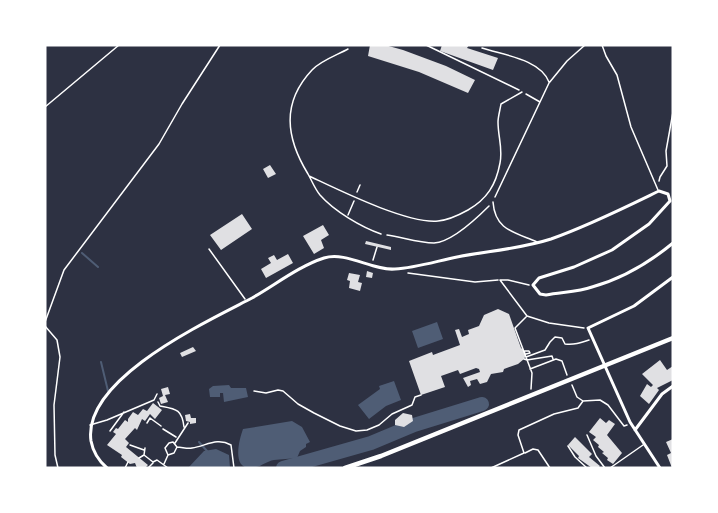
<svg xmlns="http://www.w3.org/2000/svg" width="718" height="513" viewBox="0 0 718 513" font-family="Georgia,serif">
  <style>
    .water { fill: #4f5d75 }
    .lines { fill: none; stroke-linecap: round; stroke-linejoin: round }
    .stream { stroke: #4f5d75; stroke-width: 2 }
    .river { stroke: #4f5d75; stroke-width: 14 }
    .building { fill: #e0e0e3 }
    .path { stroke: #fff; stroke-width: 1.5 }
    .service { stroke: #fff; stroke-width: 1.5 }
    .minor { stroke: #fff; stroke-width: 3 }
    .primary { stroke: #fff; stroke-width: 4.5 }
  </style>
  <rect width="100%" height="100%" fill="#2d3142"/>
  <path class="water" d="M 437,322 L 443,339 L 418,348 L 412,331 Z
    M 394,381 L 401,400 L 386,406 L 369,419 L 358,405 L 380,389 L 379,386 Z
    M 229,385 L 231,388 L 246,388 L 248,397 L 224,402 L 223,393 L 220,393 L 220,397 L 210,397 L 209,389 L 213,386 Z
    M 292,421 L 302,427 L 310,442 L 306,444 L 306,447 L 300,451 L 297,458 C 290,459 281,459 274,460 C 267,461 262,466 256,467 C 230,474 239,440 243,429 Z
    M 216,449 L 229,455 L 230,468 L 188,468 L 204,451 Z"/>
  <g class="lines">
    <path class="stream" d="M 82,253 L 98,267
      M 101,362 L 108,391
      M 199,442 L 207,451"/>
    <path class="river" d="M 283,468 L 371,443 L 414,425 L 482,404"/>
  </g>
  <path class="building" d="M 370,45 L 385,45 L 403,50 L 446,66 L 475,80 L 468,93 L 419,72 L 368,56 Z
    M 442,45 L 469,45 L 467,48 L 498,58 L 493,70 L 440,51 Z
    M 270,165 L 276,174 L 268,178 L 263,169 Z
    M 242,214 L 252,229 L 221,250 L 210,235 Z
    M 323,225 L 329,235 L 321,240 L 324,248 L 314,254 L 303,236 Z
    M 366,241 L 391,247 L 391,250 L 365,244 Z
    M 288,254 L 293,263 L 266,278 L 261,269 L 271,263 L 268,258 L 274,255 L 277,260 Z
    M 367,271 L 373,273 L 372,278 L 366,277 Z
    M 349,273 L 360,275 L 358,282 L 362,283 L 360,291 L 349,288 L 350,281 L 347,280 Z
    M 498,309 L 509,314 L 521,348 L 525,351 L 526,355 L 524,359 L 518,364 L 504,369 L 503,372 L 491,374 L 487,382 L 480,384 L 477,379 L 470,381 L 471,385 L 468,387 L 463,378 L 480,372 L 479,369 L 476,368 L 460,374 L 458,370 L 441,376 L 445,387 L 421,395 L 409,361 L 432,352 L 433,355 L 460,345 L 455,330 L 459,329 L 462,337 L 469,334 L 468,330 L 479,326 L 484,315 Z
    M 193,347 L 196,351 L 182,357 L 180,353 Z
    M 660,360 L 667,370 L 673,366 L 673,380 L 657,388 L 659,390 L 649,404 L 640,396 L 647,384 L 651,387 L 653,385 L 642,374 Z
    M 168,387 L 170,394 L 165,395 L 168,402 L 161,404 L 159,398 L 163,396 L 161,389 Z
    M 153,403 L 162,410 L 155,419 L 150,414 L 145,421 L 142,419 L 137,430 L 135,428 L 125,439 L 129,443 L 126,447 L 148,465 L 146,467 L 148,468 L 137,468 L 135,463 L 130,464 L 121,457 L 122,455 L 107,445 L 116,434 L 113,432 L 116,428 L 118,429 L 125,420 L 128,422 L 128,419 L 133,412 L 138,415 L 143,409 L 147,411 Z
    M 403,413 L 412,415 L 413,421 L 404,427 L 395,425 L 395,420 Z
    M 190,414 L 191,418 L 196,418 L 196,423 L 190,424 L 190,422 L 186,421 L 185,415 Z
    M 600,418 L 606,423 L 609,420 L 615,424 L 607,435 L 622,453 L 613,464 L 607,460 L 608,458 L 602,453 L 604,452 L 598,447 L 599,445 L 593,440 L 596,437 L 589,432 Z
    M 575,437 L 592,454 L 589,457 L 600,466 L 598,468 L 592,468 L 578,458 L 579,456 L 568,445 Z
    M 673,439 L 673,468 L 672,468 L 667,455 L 671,453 L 666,442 Z"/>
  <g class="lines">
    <path class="path" d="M 426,45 L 519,90
      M 482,48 C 503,55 540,59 549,82
      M 526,94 L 540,102
      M 45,107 L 119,45
      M 659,181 L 660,177 L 667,166 L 666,151 L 673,112
      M 357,192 L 360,185
      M 495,197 L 549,83 L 567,61 L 585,45
      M 387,235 C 402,237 418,243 434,243 C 452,242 477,218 489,206
      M 373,260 L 377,247
      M 408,273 L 475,282 L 498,280
      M 529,285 L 508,280 L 500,280 L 527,316 L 549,323 L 584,328
      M 526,317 L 515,328 L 532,373 L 531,389
      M 45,322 L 64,270 L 159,144 L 182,104 L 220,45
      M 45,326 L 57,340 L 60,357 L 54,405 L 55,455 L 58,468
      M 525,351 L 529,351 L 530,353 L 526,354
      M 526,357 L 545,350 L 550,342 L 555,337 L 562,338 L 565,344 C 574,345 580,343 589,340
      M 524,359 L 527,360 L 552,356 L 553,359
      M 530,369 L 556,359 L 562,361 L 567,375
      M 254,391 L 266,393 L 278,390 L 283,391 L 298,404 L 314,413 L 340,426 L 356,431 L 367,430 L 379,425 L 392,414 L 412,405 L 415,397 L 421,395
      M 583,401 L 600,400 L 608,405 L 624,426 L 627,425
      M 158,402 L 160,406 C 176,409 182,409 184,427
      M 147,423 L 150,418 L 161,426
      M 163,429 L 176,437
      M 175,443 L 188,423
      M 130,445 L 144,450
      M 177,447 C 182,447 187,449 192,448 C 206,446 217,437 231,445 L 234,468
      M 525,453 L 533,449 L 538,450 L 550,468
      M 144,455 L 153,462 L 157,460 L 168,468
      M 139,458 L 144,455 L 145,448
      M 164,464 L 168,455 L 174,453 L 177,447 L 173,442 L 169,443 L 165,448 L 168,455
      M 149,467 L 153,463
      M 125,468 L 128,462
      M 491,468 L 524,453 L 518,435 L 519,430 L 554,414 L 578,408 L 583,401 L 577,397 L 572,385"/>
    <path class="service" d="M 602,45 L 606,56 L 617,75 L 631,127 L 658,190
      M 348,49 C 337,55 320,61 312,70 C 281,103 286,138 308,174 C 312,181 315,189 320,195 C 334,211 361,227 381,234
      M 309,176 C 339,190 407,224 438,221 C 449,220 459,215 468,210 C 487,199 496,185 500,163 C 503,148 498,137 498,122 C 498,117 500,110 501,104 L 522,92
      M 493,202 C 495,230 514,232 537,242
      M 348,215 L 354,201
      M 209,249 L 245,299
      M 90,425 L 107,420 L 154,400 L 157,394
      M 110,431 L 124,412
      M 587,435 L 596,456 L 605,468
      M 568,446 L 575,457 L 587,468
      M 610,468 L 643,445"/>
    <path class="minor" d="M 635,430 L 662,394 L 673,386
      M 107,468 C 99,461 93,452 91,441 C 82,379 206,322 252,298 C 275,285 299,266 324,258 C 346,251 373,271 395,269 C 415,268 437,261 457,257 C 488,251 520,249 551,239 C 588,226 624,208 659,191 L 668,194 L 670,201 L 649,224 L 612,250 L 574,267 L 539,278 L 533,285 L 540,294 L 546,295 C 561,292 578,292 592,287 C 621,279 650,262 673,243
      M 660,468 L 630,422 L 588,328 L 634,306 L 673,277"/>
    <path class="primary" d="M 345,468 L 381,456 L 673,338"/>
  </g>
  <rect width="718" height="513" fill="none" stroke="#ffffff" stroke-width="93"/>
</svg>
